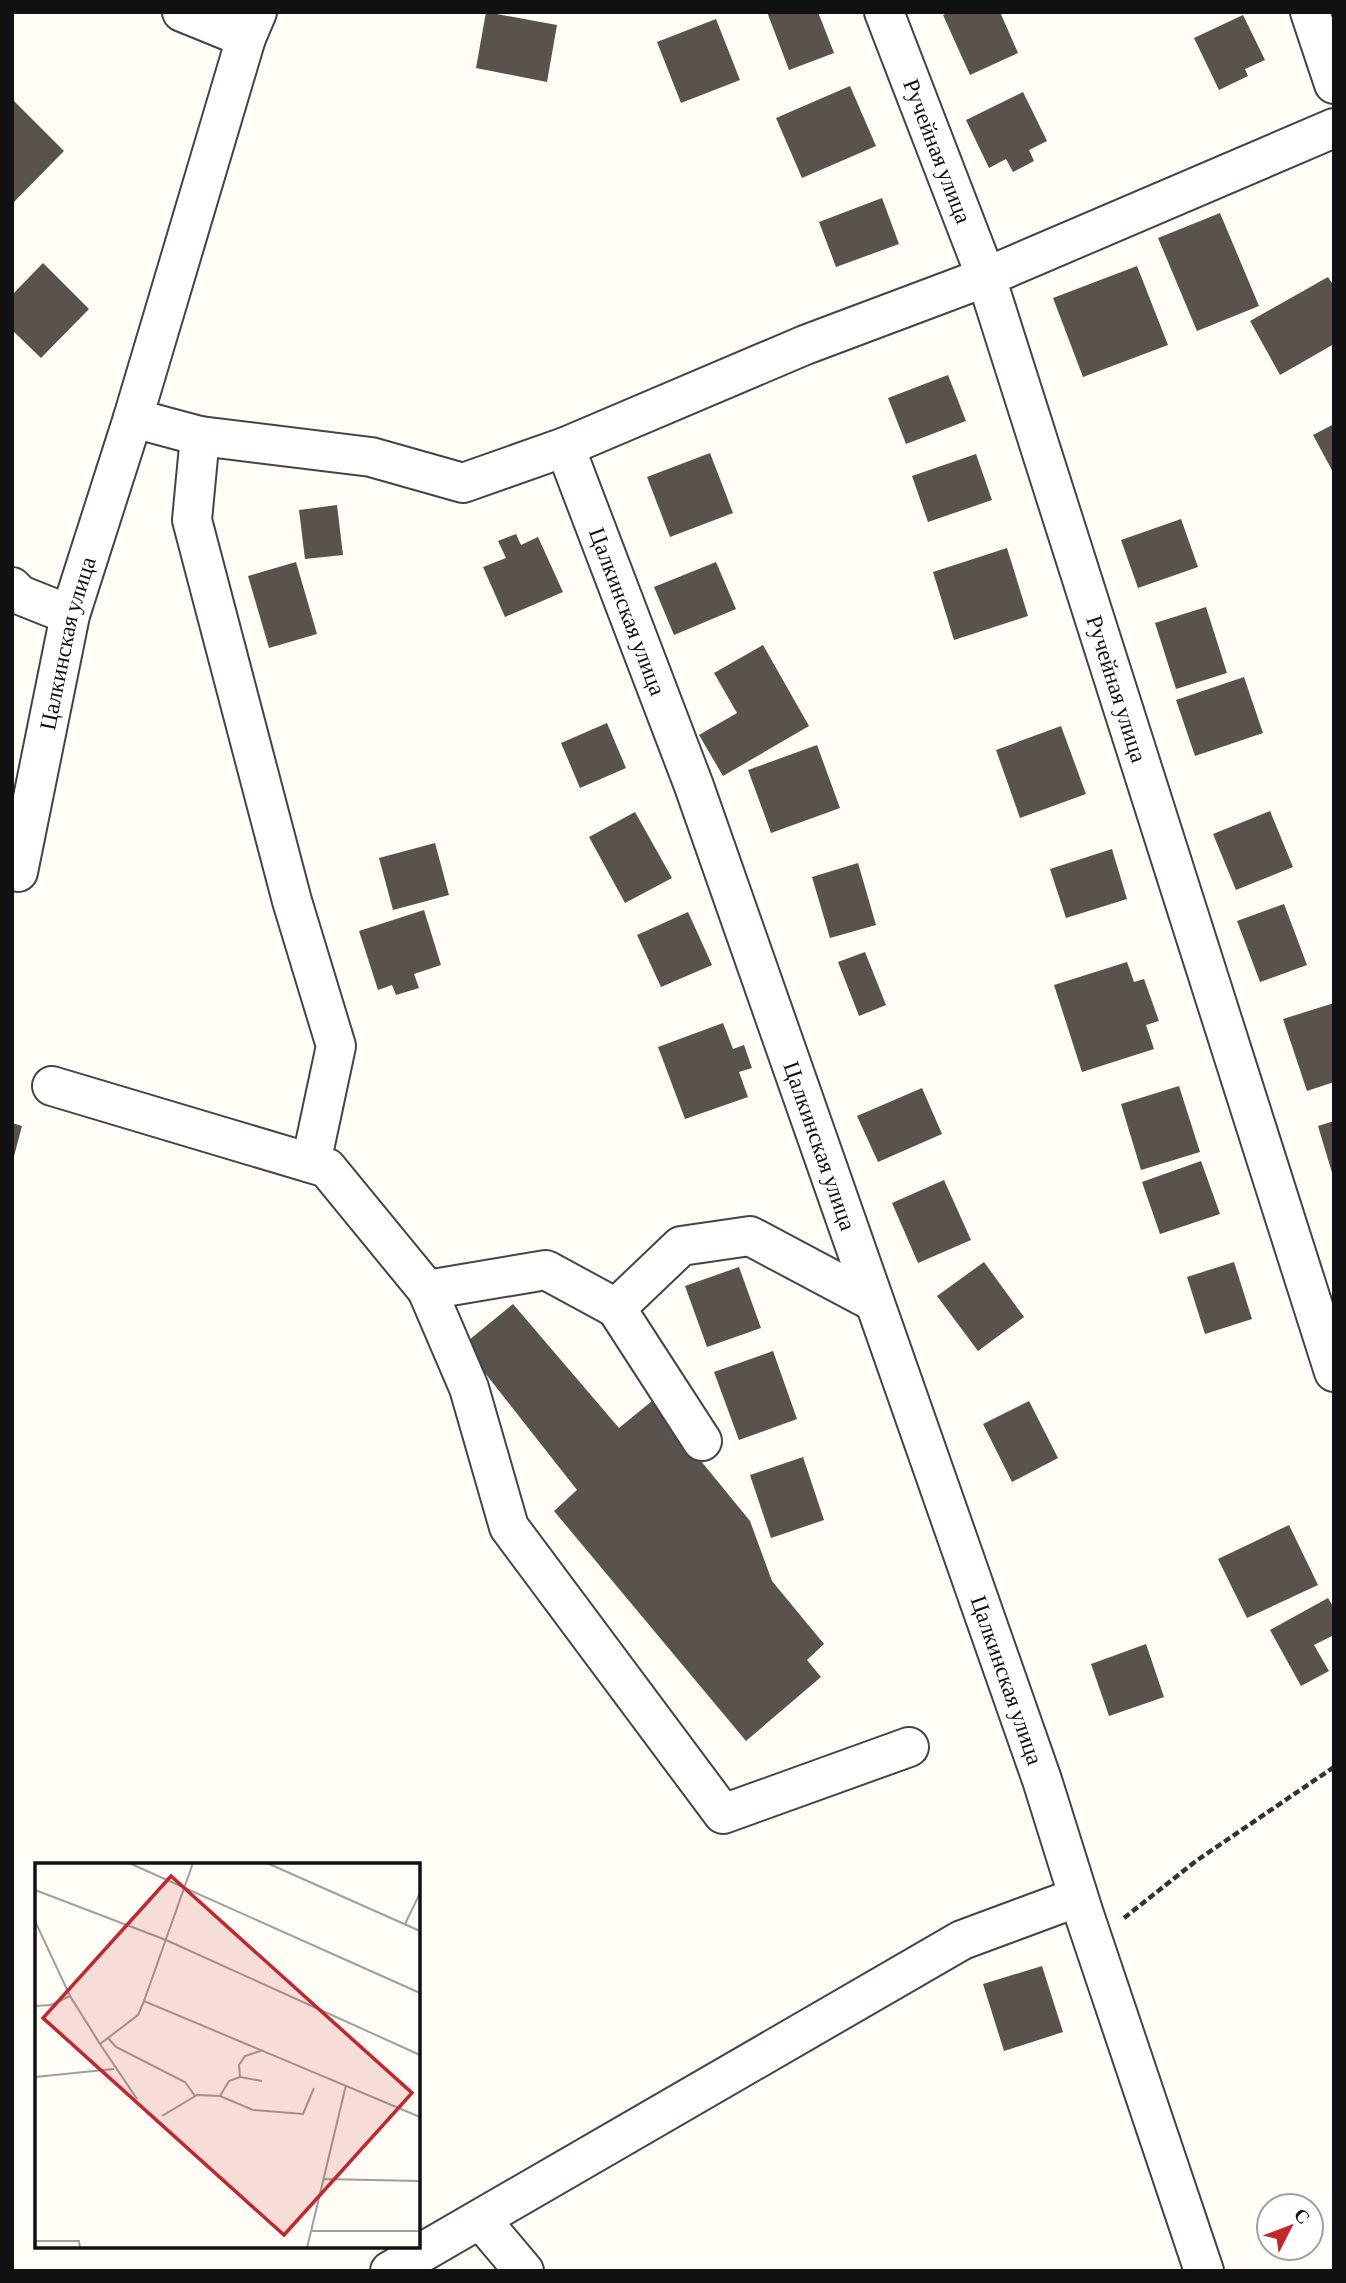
<svg xmlns="http://www.w3.org/2000/svg" width="1346" height="2283" viewBox="0 0 1346 2283" font-family="'Crimson Pro',serif">
  <style>
    .building { fill: #5a524d }
    .lines { fill: none; stroke-linecap: round; stroke-linejoin: round }
    .minor-casing { stroke: #444; stroke-width: 42 }
    .path { stroke: #333; stroke-width: 4.5; stroke-dasharray: 7 3.5; stroke-linecap: butt }
    .minor { stroke: #fff; stroke-width: 38 }
    .labels { text-anchor: middle; stroke-width: 7; stroke-linejoin: round; paint-order: stroke }
    .street-label { font-size: 23px; fill: #111; stroke: #fff }
    .inset-road { fill: none; stroke: #a09f9a; stroke-width: 2 }
    .view { fill: #c4262e; fill-opacity: 0.15; stroke: #c4262e; stroke-width: 3.5 }
    .inset-edge { fill: none; stroke: #111; stroke-width: 3.5 }
  </style>
  <rect width="100%" height="100%" fill="#fffdf5"/>
  <path class="building" d="M 486,12 L 557,25 L 547,82 L 476,68 Z
    M 767,12 L 818,12 L 834,53 L 789,70 Z
    M 949,12 L 1000,12 L 1018,53 L 970,75 L 943,15 Z
    M 1243,15 L 1265,60 L 1245,69 L 1248,76 L 1219,90 L 1194,38 Z
    M 716,19 L 740,80 L 681,103 L 657,42 Z
    M 850,86 L 876,146 L 802,178 L 776,118 Z
    M 1023,92 L 1047,141 L 1029,150 L 1034,161 L 1013,172 L 1006,159 L 989,168 L 966,120 Z
    M 12,99 L 64,151 L 12,204 Z
    M 882,198 L 899,244 L 836,267 L 819,222 Z
    M 1220,213 L 1259,306 L 1197,331 L 1158,238 Z
    M 43,263 L 89,309 L 41,358 L 12,330 L 12,295 Z
    M 1137,266 L 1168,345 L 1083,377 L 1053,298 Z
    M 1328,277 L 1334,286 L 1334,344 L 1280,375 L 1250,321 Z
    M 948,375 L 966,421 L 906,444 L 888,398 Z
    M 1334,424 L 1334,474 L 1313,435 Z
    M 710,453 L 733,513 L 670,537 L 647,477 Z
    M 976,454 L 992,500 L 928,522 L 912,476 Z
    M 337,505 L 343,555 L 305,559 L 299,510 Z
    M 1181,519 L 1198,567 L 1138,588 L 1121,540 Z
    M 516,534 L 521,545 L 538,537 L 563,592 L 505,617 L 483,567 L 506,558 L 498,541 Z
    M 1007,548 L 1028,616 L 954,640 L 933,572 Z
    M 296,562 L 317,634 L 269,648 L 248,576 Z
    M 716,562 L 736,609 L 674,635 L 654,587 Z
    M 1206,607 L 1227,673 L 1176,689 L 1155,623 Z
    M 763,645 L 809,726 L 723,776 L 699,735 L 737,713 L 714,673 Z
    M 1244,677 L 1263,733 L 1195,756 L 1176,700 Z
    M 607,723 L 626,768 L 580,788 L 561,743 Z
    M 1061,726 L 1086,794 L 1020,818 L 996,750 Z
    M 817,745 L 840,808 L 771,833 L 748,770 Z
    M 1270,811 L 1293,867 L 1236,890 L 1213,834 Z
    M 635,812 L 672,878 L 625,903 L 589,837 Z
    M 435,843 L 449,895 L 393,910 L 379,858 Z
    M 1112,849 L 1127,899 L 1066,918 L 1050,869 Z
    M 858,863 L 876,925 L 830,938 L 812,877 Z
    M 1284,904 L 1307,965 L 1260,982 L 1237,921 Z
    M 424,910 L 441,965 L 414,974 L 419,988 L 396,995 L 392,985 L 378,990 L 359,931 Z
    M 688,912 L 712,965 L 661,987 L 637,935 Z
    M 865,952 L 886,1005 L 859,1016 L 838,962 Z
    M 1127,962 L 1134,982 L 1144,979 L 1159,1021 L 1146,1025 L 1154,1049 L 1082,1072 L 1054,985 Z
    M 1334,1003 L 1334,1082 L 1307,1091 L 1283,1019 Z
    M 723,1023 L 733,1049 L 744,1045 L 752,1068 L 739,1072 L 748,1097 L 685,1119 L 658,1047 Z
    M 1179,1086 L 1200,1152 L 1141,1170 L 1121,1104 Z
    M 922,1088 L 942,1134 L 878,1162 L 857,1116 Z
    M 1334,1121 L 1334,1175 L 1333,1176 L 1318,1126 Z
    M 12,1123 L 22,1126 L 13,1160 L 12,1160 Z
    M 1201,1161 L 1220,1214 L 1160,1234 L 1142,1182 Z
    M 944,1180 L 971,1240 L 918,1263 L 892,1203 Z
    M 984,1262 L 1024,1317 L 978,1351 L 937,1296 Z
    M 1234,1262 L 1252,1319 L 1205,1334 L 1187,1277 Z
    M 739,1267 L 761,1328 L 707,1347 L 685,1286 Z
    M 513,1304 L 619,1428 L 652,1401 L 750,1521 L 772,1581 L 824,1644 L 807,1660 L 821,1677 L 746,1741 L 554,1511 L 577,1490 L 463,1345 Z
    M 773,1351 L 797,1419 L 739,1440 L 714,1372 Z
    M 1029,1401 L 1058,1458 L 1012,1482 L 983,1424 Z
    M 803,1457 L 824,1520 L 771,1538 L 750,1475 Z
    M 1289,1525 L 1318,1585 L 1247,1618 L 1218,1559 Z
    M 1328,1598 L 1334,1608 L 1334,1635 L 1314,1645 L 1329,1671 L 1301,1686 L 1270,1630 Z
    M 1146,1644 L 1164,1697 L 1109,1716 L 1091,1664 Z
    M 1042,1966 L 1063,2032 L 1004,2051 L 983,1984 Z"/>
  <g class="lines">
    <g class="minor-casing">
      <g id="minor">
        <path d="M 182,12 L 246,38"/>
        <path id="s1" d="M 257,12 L 246,38 L 133,418 L 200,436 L 371,457 L 463,483 L 565,447 L 694,786 L 1042,1780 L 1083,1911 L 1204,2271"/>
        <path id="s2" d="M 884,12 L 986,277 L 1334,1372"/>
        <path d="M 1310,12 L 1334,84"/>
        <path d="M 200,436 L 192,520 L 292,901 L 336,1046 L 311,1163"/>
        <path d="M 565,447 L 805,345 L 986,277 L 1334,128"/>
        <path d="M 12,587 L 20,595 L 70,615"/>
        <path id="s3" d="M 18,872 L 70,615 L 133,418"/>
        <path d="M 52,1086 L 327,1168 L 427,1290 L 469,1388 L 509,1527 L 723,1814 L 909,1747"/>
        <path d="M 427,1290 L 546,1270 L 616,1308"/>
        <path d="M 702,1441 L 616,1308 L 681,1246 L 750,1236 L 874,1302"/>
        <path d="M 481,2220 L 524,2271"/>
        <path d="M 390,2271 L 962,1940 L 1078,1897"/>
      </g>
    </g>
    <path class="path" d="M 1124,1918 L 1196,1861 L 1334,1767"/>
    <use href="#minor" class="minor"/>
  </g>
  <g class="labels">
    <g class="street-label">
      <text dy="8" stroke="none"><textPath href="#s2" startOffset="149">Ручейная улица</textPath></text>
      <text dy="8" stroke="none"><textPath href="#s1" startOffset="1046">Цалкинская улица</textPath></text>
      <text dy="8" stroke="none"><textPath href="#s3" startOffset="234">Цалкинская улица</textPath></text>
      <text dy="8" stroke="none"><textPath href="#s2" startOffset="716">Ручейная улица</textPath></text>
      <text dy="8" stroke="none"><textPath href="#s1" startOffset="1614">Цалкинская улица</textPath></text>
      <text dy="8" stroke="none"><textPath href="#s1" startOffset="2180">Цалкинская улица</textPath></text>
    </g>
  </g>
  <g transform="translate(35 1863)">
    <rect width="385" height="385" fill="#fffdf5"/>
    <path class="inset-road" d="M 94,0 L 385,130M 232,0 L 385,68M 0,27 L 131,77 L 385,192M 0,58 L 35,133 L 65,181 L 103,152 L 109,138 L 385,254M 370,61 L 385,30M 109,138 L 158,0M 0,143 L 16,142 L 35,133M 73,175 L 81,184 L 150,219 L 160,233M 65,181 L 102,236M 0,214 L 79,206M 227,218 L 205,214 L 204,202 L 210,193 L 228,187M 185,233 L 194,218 L 205,214M 127,253 L 162,232 L 185,233 L 218,247 L 268,251 L 279,225M 288,316 L 385,318M 277,368 L 385,368M 0,378 L 44,378 L 45,385M 272,385 L 311,222"/>
    <path class="view" d="M 136,13 L 377,230 L 249,372 L 8,155 Z"/>
    <rect width="385" height="385" class="inset-edge"/>
  </g>
  <rect width="1346" height="2283" fill="none" stroke="#111111" stroke-width="28"/>
  <g transform="translate(1290 2227) rotate(48)"><circle r="33" fill="#ffffff" stroke="#a0a0a0" stroke-width="2"/>
  <path d="M0-5L12 26L0 18L-12 26Z" fill="#c4262e"/>
  <text y="-10" font-size="19" font-weight="bold" text-anchor="middle" fill="#111111">С</text>
  </g>
</svg>
